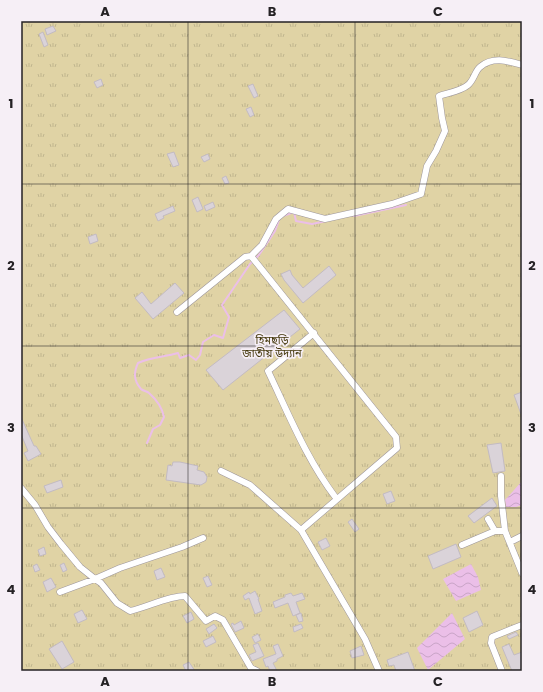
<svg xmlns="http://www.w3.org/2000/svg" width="543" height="692" viewBox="0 0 543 692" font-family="Poppins,'Noto Sans Bengali',sans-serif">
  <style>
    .park { fill: url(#park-tufts) }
    .water { fill: url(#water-waves) }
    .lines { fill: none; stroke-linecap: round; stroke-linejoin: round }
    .stream { stroke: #ebbfe8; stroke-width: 2 }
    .building { fill: #dad3d9; stroke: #c3bbc2 }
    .minor-casing { stroke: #9d969c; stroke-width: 7 }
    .minor { stroke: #fff; stroke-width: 6 }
    .grid { fill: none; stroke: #252225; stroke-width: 1; stroke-opacity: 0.55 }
    .labels { text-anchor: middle; stroke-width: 3.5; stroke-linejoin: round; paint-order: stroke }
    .park-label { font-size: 11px; fill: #44380c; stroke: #f6eff6 }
    .neatline { fill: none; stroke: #252225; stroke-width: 1.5 }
    .grid-label { font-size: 13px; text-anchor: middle; font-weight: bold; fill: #252225 }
  </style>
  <defs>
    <pattern id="park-tufts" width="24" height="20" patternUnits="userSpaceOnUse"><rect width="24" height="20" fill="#e0d3a5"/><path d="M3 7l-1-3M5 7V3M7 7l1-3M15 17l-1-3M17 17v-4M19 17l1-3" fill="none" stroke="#c0b58e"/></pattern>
    <pattern id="water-waves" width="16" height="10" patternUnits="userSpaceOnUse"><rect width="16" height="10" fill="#ebbfe8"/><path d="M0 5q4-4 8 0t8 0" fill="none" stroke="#c9a4c7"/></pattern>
  </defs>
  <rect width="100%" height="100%" fill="#f6eff6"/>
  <path class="park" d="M 21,21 L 522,21 L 522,671 L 21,671 Z"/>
  <path class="water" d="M 522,481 L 522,505 L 516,507 L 506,507 L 505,500 Z
    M 471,564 L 478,577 L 481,590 L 456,601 L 443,579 Z
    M 452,613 L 465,639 L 428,670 L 417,648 Z"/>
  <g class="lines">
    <path class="stream" d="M 283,216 L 294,212 L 296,221 L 312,224 L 326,221
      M 354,216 L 406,205
      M 147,443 L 153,429 L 160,425 L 164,417 C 162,407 157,400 149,393 C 147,391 143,391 141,389 C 133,380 134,372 138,363 C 151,357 164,357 178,353 L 180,358 L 189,355 L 196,360 L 200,355 L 203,342 L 214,335 L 223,338 L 229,317 L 222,305 L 250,264 L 259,255 L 275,231 L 279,220"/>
  </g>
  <path class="building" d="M 53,26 L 56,31 L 47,35 L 45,29 Z
    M 43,32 L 48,45 L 44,47 L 39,34 Z
    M 101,79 L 103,85 L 97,88 L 94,82 Z
    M 253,84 L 258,96 L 254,98 L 248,86 Z
    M 251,107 L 254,115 L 250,117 L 246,109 Z
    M 174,152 L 179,165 L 173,167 L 167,154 Z
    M 208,154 L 210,159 L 204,162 L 201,157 Z
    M 226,176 L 229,183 L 225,184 L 222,178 Z
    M 198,197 L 203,209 L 197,212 L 192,200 Z
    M 213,202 L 215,207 L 206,211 L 204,206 Z
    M 173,206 L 175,211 L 163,216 L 164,218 L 158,221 L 155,214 Z
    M 96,234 L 98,241 L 90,244 L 88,237 Z
    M 329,266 L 336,275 L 303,303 L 284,280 L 281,274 L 290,270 L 292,275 L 303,288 Z
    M 175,283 L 184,293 L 153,319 L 135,298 L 142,292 L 151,304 Z
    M 284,310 L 300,329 L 223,390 L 206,370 Z
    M 522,392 L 522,414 L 521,414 L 514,395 Z
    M 21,417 L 34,446 L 36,446 L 41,454 L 28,461 L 24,453 L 28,451 L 21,434 Z
    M 501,443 L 505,471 L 493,473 L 487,445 Z
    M 173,462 L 180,462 L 198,466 L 197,470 L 204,472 L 207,477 L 206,482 L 201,485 L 166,480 L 168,465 L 172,466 Z
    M 61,480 L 63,487 L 47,493 L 44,486 Z
    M 391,491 L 395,501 L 387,504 L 383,494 Z
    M 492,498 L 497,506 L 474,523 L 468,516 Z
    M 352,519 L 359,529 L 355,532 L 348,522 Z
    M 326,538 L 330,546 L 322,550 L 318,542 Z
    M 456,544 L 461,557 L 433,569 L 428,556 Z
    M 44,547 L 46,554 L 40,556 L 38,550 Z
    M 64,563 L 67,570 L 63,572 L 60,565 Z
    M 37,564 L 40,570 L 35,572 L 33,566 Z
    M 161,568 L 165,577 L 157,580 L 154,571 Z
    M 208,576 L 212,585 L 207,587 L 203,578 Z
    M 51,578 L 56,587 L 47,592 L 43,582 Z
    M 255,591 L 259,599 L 258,599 L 262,611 L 255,614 L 249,598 L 245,600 L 243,596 L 249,592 L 250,594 Z
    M 291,593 L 293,596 L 302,593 L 305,599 L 296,602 L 300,613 L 293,616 L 288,603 L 275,608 L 273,602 L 285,597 L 285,595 Z
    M 82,610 L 87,619 L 78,623 L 74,614 Z
    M 477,611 L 483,625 L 469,632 L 463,618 Z
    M 191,612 L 194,619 L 187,623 L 183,616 Z
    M 301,613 L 303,621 L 299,622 L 296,615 Z
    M 241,621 L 244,628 L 235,632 L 231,624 L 233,623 L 234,625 Z
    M 214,624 L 217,628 L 209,634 L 206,629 Z
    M 301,624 L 303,628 L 294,632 L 293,627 Z
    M 516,632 L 518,635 L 509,639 L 507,636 Z
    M 258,634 L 261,640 L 255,643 L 252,637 Z
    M 213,636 L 216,642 L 206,647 L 203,641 Z
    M 62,641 L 74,662 L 62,669 L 49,649 Z
    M 258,643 L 264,656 L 252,661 L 249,655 L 256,652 L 253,645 Z
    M 278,644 L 283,656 L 277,659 L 277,661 L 273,663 L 277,671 L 270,671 L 268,666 L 266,667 L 263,659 L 276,654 L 273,646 Z
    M 509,644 L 514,655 L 522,652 L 522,671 L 512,671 L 502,647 Z
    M 361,646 L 364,655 L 352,658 L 350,651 Z
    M 408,652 L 415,671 L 396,671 L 394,665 L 389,666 L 387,660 Z
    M 189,662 L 195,671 L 186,671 L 183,665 Z"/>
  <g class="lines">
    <g class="minor-casing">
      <path id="minor" d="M 251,256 L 396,437 L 397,448 L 301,530 L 365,639 L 379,671
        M 177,312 L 245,257 L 251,256 L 262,245 L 276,219 L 288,209 L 325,219 L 392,204 L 421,194 L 427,166 L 436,151 L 445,131 L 442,118 L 439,96 C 448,93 461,91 468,85 C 474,80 475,71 480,67 C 493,56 508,61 522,65
        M 314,333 L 268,371 C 289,415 307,460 336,498
        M 221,471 L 250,485 L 301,530
        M 501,476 L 501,496 L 505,531 L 522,573
        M 21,488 L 35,505 L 48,527 L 61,544 L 80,567 L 95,579 L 120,568 L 182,547 L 203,538
        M 488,519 L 495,531
        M 510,542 L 522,536
        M 462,545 L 495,531 L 505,531
        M 60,592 L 95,579 L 101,583 L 117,603 L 130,611 C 148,607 168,596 185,596 L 206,621 L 215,616 L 223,620 L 251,668 L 257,671
        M 502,671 L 491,643 L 492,637 L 522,625"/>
    </g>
    <use href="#minor" class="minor"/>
  </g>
  <path class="grid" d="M 188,21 L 188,671M 355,21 L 355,671M 21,184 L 522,184M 21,346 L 522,346M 21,508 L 522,508"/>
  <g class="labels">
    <g class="park-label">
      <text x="272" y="344">হিমছড়ি<tspan x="272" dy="13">জাতীয় উদ্যান</tspan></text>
    </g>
  </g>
  <rect width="543" height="692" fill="none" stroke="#f6eff6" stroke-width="44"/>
  <rect x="22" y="22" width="499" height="648" class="neatline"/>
  <g class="grid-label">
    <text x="105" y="16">A</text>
    <text x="272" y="16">B</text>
    <text x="438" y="16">C</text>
    <text x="11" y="108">1</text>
    <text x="532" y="108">1</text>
    <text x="11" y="270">2</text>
    <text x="532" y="270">2</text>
    <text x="11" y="432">3</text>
    <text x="532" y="432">3</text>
    <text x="11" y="594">4</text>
    <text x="532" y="594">4</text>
    <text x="105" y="686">A</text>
    <text x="272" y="686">B</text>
    <text x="438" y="686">C</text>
  </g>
</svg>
